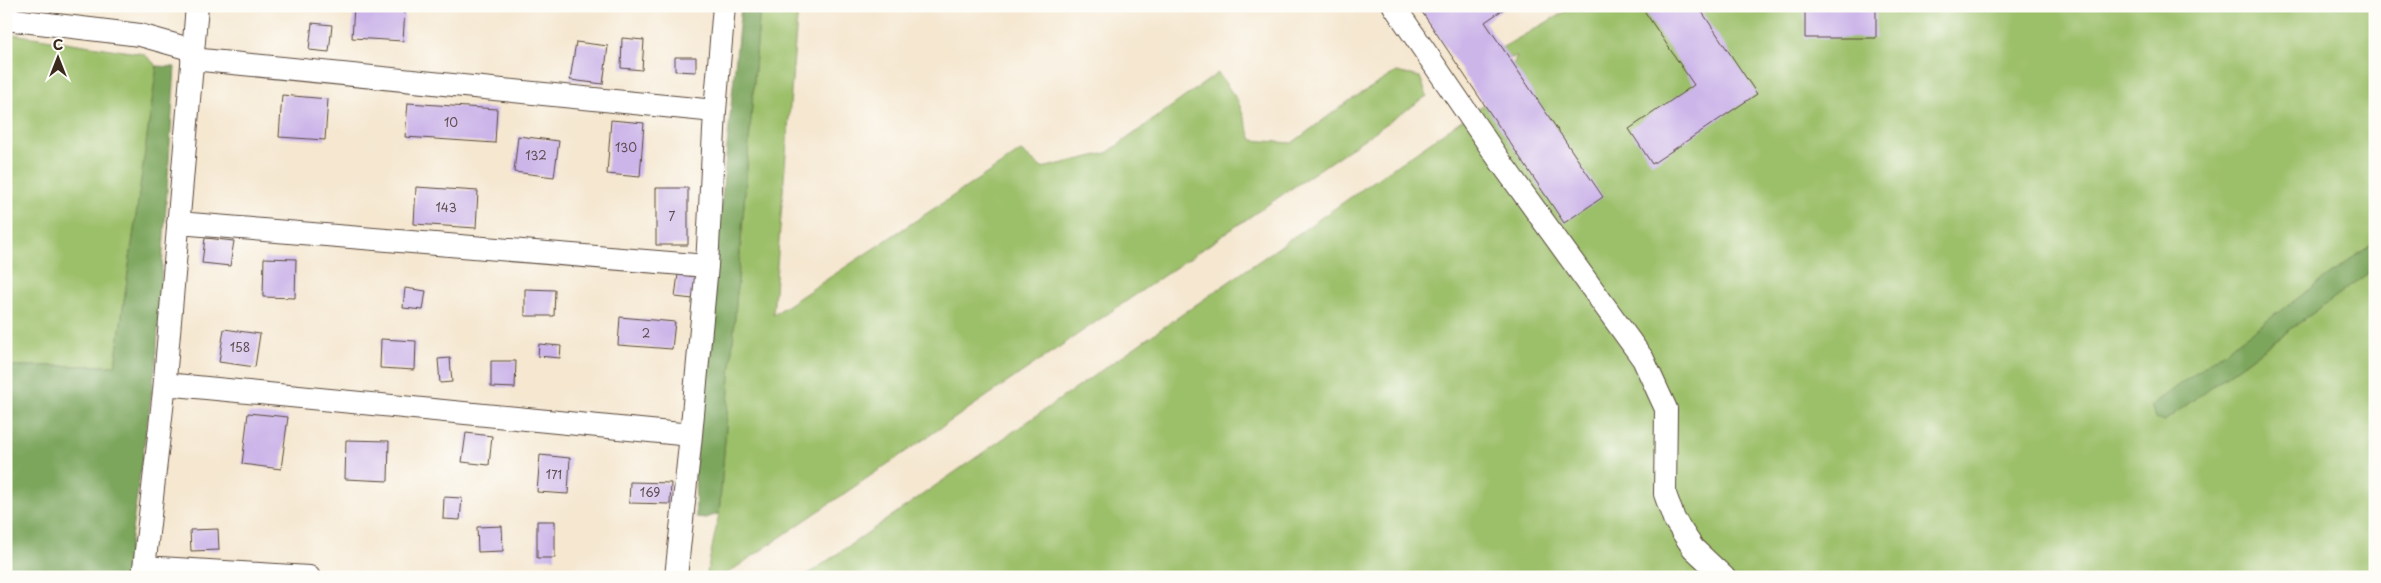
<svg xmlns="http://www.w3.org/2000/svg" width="2381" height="583" viewBox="0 0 2381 583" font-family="'Playpen Sans',sans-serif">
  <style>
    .green { fill: #9cbf69; stroke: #6c7444 }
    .forest { fill: #7da65d; stroke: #5c683e }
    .building { fill: #ccb5e9 }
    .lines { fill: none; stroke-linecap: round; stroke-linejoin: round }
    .minor-casing { stroke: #574639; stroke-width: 24 }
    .minor { stroke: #fff; stroke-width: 22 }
    .labels { text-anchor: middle; stroke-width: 4; stroke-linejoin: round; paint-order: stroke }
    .number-label { font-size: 12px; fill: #5f4d51 }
  </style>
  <rect width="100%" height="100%" fill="#fdfcf7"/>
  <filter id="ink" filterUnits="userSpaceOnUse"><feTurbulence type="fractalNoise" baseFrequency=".02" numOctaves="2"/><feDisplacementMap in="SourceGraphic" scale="10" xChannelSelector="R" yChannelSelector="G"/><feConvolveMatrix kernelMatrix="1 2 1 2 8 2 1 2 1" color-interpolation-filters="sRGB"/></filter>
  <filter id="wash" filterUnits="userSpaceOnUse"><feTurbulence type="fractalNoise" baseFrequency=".0096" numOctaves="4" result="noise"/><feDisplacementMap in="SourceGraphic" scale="20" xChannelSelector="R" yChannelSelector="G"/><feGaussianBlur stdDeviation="1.12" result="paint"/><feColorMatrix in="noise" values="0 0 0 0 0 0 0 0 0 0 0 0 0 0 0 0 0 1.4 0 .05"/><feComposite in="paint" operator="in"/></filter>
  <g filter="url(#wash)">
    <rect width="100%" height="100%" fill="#f5e7d0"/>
    <path class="green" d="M 760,6 L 798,6 L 773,315 L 1021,151 L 1042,168 L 1107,153 L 1218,73 L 1238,101 L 1252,140 L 1292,143 L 1349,101 L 1396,72 L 1420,77 L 1427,96 L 722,577 L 706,577 L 719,514 Z
      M 1575,6 L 2375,6 L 2375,242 L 2151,406 L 2163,422 L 2375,268 L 2375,577 L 804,577 L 1495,97 L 1517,57 L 1475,63 Z
      M 6,33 L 144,54 L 157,66 L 115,366 L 6,366 Z"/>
    <path class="forest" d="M 741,6 L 760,6 L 719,514 L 705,518 L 696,517 L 695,468 Z
      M 157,66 L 175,67 L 156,362 L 126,573 L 125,577 L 6,577 L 6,366 L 115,366 Z
      M 2375,242 L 2375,268 L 2163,422 L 2155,418 L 2151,405 Z"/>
    <g id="blocks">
      <path class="building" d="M 354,6 L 405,9 L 403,41 L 352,38 Z
        M 1425,6 L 1508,6 L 1485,22 L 1603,197 L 1564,223 L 1420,9 Z
        M 1641,6 L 1698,6 L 1757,94 L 1652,164 L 1629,129 L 1694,85 Z
        M 1805,6 L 1876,6 L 1876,38 L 1805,38 Z
        M 312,23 L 332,25 L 329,52 L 309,50 Z
        M 622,38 L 644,40 L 642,70 L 621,68 Z
        M 576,42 L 608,46 L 603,84 L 570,80 Z
        M 675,57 L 696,57 L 696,72 L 675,71 Z
        M 282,95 L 328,99 L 325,140 L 279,137 Z
        M 408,103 L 497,109 L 495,143 L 405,137 Z
        M 611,120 L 644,123 L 640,177 L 607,174 Z
        M 518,136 L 559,141 L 554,177 L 514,172 Z
        M 416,187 L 478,191 L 476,228 L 414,224 Z
        M 656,188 L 688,188 L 688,245 L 656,245 Z
        M 205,238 L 234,241 L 230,266 L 202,263 Z
        M 264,258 L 296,259 L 295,298 L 263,297 Z
        M 678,274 L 696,277 L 693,299 L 675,297 Z
        M 405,288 L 426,291 L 423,310 L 403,308 Z
        M 525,289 L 555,290 L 554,316 L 525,316 Z
        M 620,317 L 675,322 L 672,349 L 618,345 Z
        M 224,329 L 260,334 L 255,367 L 219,362 Z
        M 381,339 L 416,341 L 415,370 L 380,368 Z
        M 539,344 L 561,346 L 560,358 L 538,356 Z
        M 450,358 L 452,382 L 440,383 L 438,359 Z
        M 491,361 L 516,361 L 515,388 L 491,387 Z
        M 248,413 L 288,417 L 281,469 L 242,464 Z
        M 466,433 L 492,436 L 489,465 L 462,462 Z
        M 346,440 L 389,441 L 388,481 L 345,479 Z
        M 540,455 L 570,458 L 568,494 L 537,492 Z
        M 630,482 L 671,483 L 670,504 L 629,503 Z
        M 444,497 L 462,498 L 460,520 L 443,519 Z
        M 537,521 L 555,521 L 555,558 L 537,558 Z
        M 502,526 L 503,551 L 478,552 L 477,527 Z
        M 218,529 L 219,550 L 191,551 L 190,530 Z"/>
    </g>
  </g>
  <g filter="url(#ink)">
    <use href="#blocks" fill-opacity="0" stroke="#574639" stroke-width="1"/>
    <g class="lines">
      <g class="minor-casing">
        <path id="minor" d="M 1394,6 L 1500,161 L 1643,359 L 1666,409 L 1665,494 L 1674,519 L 1693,548 L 1724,577
          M 6,19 L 140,35 L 193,50
          M 715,111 L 724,6
          M 178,223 L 707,266 L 715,111 L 192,59
          M 165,384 L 691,435 L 676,577
          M 691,435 L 707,266
          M 144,567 L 309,577
          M 143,577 L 164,391 L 197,6"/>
      </g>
      <use href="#minor" class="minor"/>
    </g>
  </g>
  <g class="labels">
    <g class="number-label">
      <text x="451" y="127">10</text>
      <text x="626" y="152">130</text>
      <text x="536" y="160">132</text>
      <text x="446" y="212">143</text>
      <text x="672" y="221">7</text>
      <text x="646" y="338">2</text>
      <text x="240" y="352">158</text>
      <text x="554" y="479">171</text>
      <text x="650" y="497">169</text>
    </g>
  </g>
  <rect width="2381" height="583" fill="none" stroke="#fdfcf7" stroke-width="25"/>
  <g transform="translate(58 58)" stroke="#fdfcf7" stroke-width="4" paint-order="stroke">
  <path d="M0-4L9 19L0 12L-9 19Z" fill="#3b2a1e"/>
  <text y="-8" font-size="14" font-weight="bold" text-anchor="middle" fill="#3b2a1e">С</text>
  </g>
</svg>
